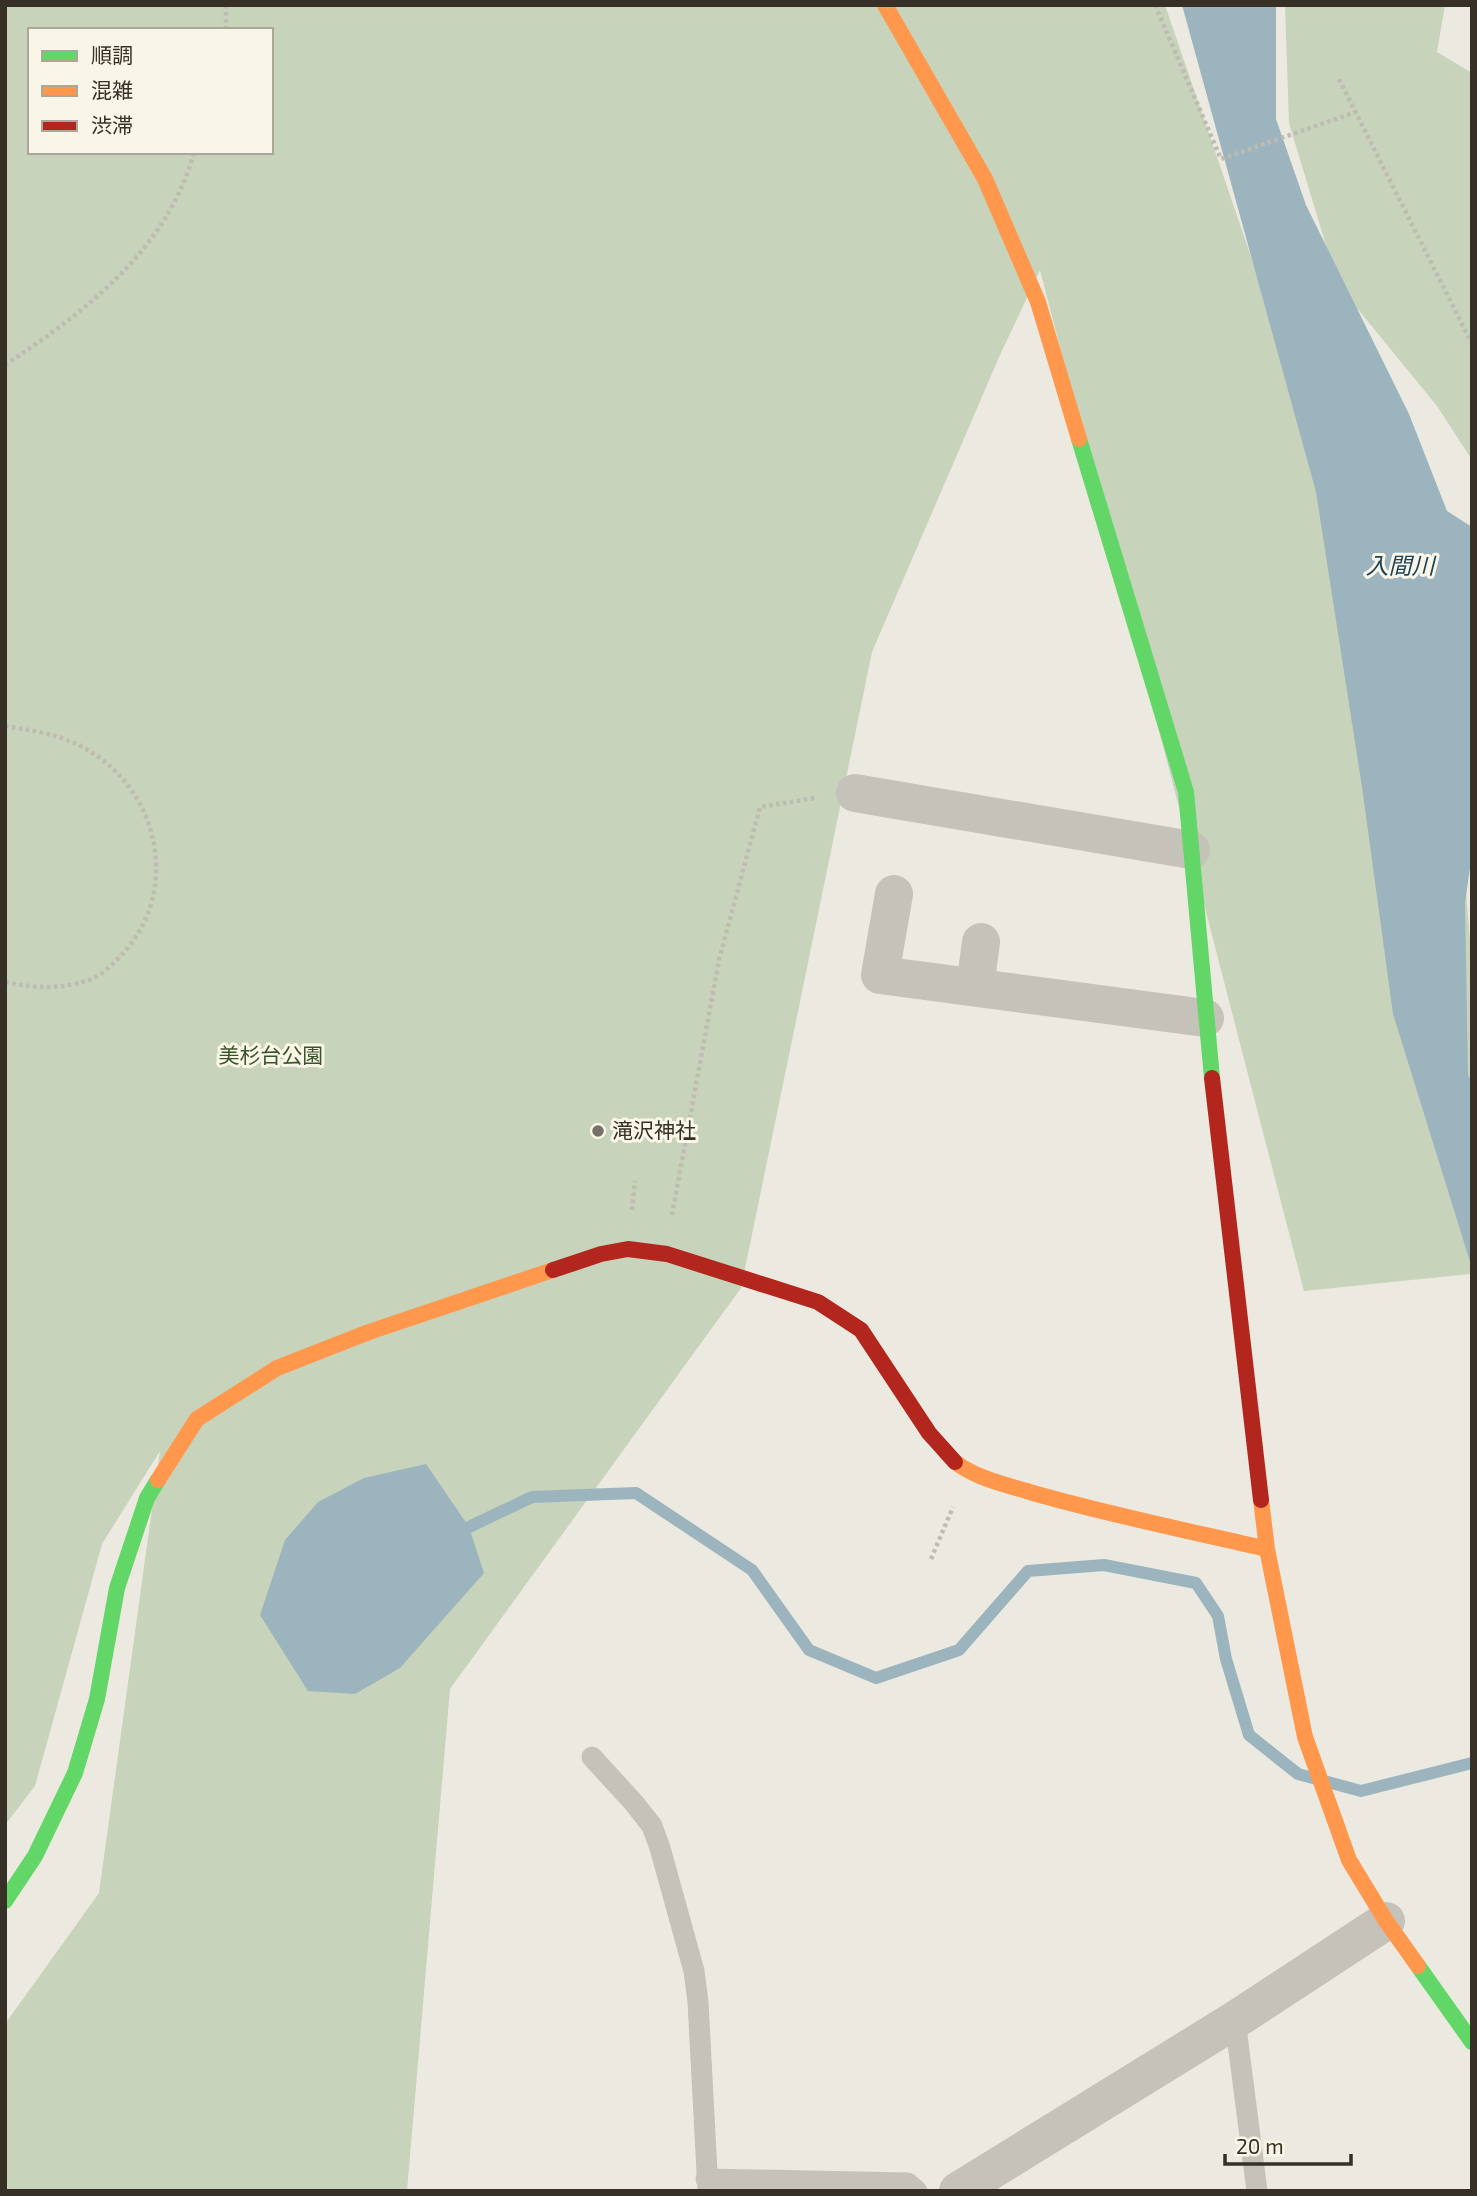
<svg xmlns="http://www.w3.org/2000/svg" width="1477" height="2196" viewBox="0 0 1477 2196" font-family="'Exo 2','Noto Sans JP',sans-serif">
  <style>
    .green { fill: #c7d3ba; fill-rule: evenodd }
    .water { fill: #9cb4be }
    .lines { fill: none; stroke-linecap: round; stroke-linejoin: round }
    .stream { stroke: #9cb4be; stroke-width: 12 }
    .path { stroke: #bebbb2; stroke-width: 4.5; stroke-dasharray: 3.5 3.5; stroke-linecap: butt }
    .lane { stroke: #c5c2b9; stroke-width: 21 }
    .street { stroke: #c5c2b9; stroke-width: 38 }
    .fast { stroke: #63d668; stroke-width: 16 }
    .slow { stroke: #ff974d; stroke-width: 16 }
    .jam { stroke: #b3261e; stroke-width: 16 }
    .poi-dot { fill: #767168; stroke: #f9f6e7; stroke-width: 2.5 }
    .labels { text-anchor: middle; stroke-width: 6; stroke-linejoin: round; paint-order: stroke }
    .park-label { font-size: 21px; fill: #39542b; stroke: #f9f6e7 }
    .poi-label { font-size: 21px; fill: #363027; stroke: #f9f6e7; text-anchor: start }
    .water-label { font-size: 23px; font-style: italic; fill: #1d4358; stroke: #f9f6e7 }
  </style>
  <rect width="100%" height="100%" fill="#eceae0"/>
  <path class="green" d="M 5,5 L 1165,5 L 1326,476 L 1459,806 L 1472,964 L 1470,1274 L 1304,1291 L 1040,270 L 1000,355 L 872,652 L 741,1288 L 450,1689 L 407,2191 L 5,2191 L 5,2024 L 99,1893 L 160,1451 L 102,1544 L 35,1786 L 5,1825 ZM 30,30 L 271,30 L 271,152 L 30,152 Z
    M 1285,5 L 1445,5 L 1437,52 L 1472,73 L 1472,460 L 1437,406 L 1338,285 L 1289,123 Z"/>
  <path class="water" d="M 1182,5 L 1276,5 L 1276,119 L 1306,205 L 1409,414 L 1447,511 L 1472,527 L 1472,854 L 1465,903 L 1468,1075 L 1472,1083 L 1472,1268 L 1393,1014 L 1362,787 L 1316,492 Z
    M 426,1464 L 469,1527 L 484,1573 L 400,1668 L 355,1694 L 308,1691 L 260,1615 L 285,1540 L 318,1502 L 364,1478 Z"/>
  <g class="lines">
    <path class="stream" d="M 469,1527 L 532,1497 L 636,1493 L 752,1570 L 809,1650 L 876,1678 L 959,1650 L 1028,1571 L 1104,1565 L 1196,1583 L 1218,1616 L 1226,1659 L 1249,1735 L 1298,1774 L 1361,1791 L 1472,1763"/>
    <path class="path" d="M 226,5 L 226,30
      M 1155,5 L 1221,159 L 1356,112
      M 1339,79 L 1472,344
      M 5,365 C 85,312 168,249 194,152
      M 5,726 C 35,731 65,735 91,752 C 159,794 179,888 126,950 C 116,961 103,975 89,980 C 61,990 33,988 5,982
      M 632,1210 L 635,1181
      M 672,1215 L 719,960 L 760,807 L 815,798
      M 931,1559 L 953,1507"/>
    <path class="lane" d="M 592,1757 L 634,1803 L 652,1826 L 660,1848 L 694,1971 L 698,2002 L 708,2191
      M 1235,2020 L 1257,2191
      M 706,2179 L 908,2183 L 917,2191"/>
    <path class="street" d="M 855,793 L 1191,850
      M 894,894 L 880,975 L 1205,1018
      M 975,987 L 981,942
      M 958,2191 L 1235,2020 L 1386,1921"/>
    <path class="fast" d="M 1079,439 L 1186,792 L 1212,1078
      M 5,1901 L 35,1856 L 75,1773 L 97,1699 L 117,1588 L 147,1498 L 158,1480
      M 1418,1966 L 1472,2042"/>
    <path class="slow" d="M 885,5 L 985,179 L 1038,302 L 1079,439
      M 955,1462 C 977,1479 1007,1485 1033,1493 C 1110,1515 1189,1531 1267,1549
      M 158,1480 L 197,1419 L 277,1368 L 369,1332 L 553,1270
      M 1261,1500 L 1267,1549 L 1305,1737 L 1349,1860 L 1386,1921 L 1418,1966"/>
    <path class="jam" d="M 1212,1078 L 1261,1500
      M 553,1270 L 601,1254 L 628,1249 L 667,1254 L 818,1302 L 861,1330 L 929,1433 L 955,1462"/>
  </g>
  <circle class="poi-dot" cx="598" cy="1131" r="7"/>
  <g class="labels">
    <g class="park-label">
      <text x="271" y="1063">美杉台公園</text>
    </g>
    <g class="poi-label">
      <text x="612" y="1138">滝沢神社</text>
    </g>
    <g class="water-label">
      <text x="1400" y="574">入間川</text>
    </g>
  </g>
  <rect width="1477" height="2196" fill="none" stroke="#363027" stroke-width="14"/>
  <rect x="28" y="28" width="245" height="126" fill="#f9f6e7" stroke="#aba79a" stroke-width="2"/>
  <rect x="42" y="51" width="35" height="10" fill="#63d668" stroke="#aba79a" stroke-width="2"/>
  <text x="91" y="63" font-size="21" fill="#363027">順調</text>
  <rect x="42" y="86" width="35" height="10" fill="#ff974d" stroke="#aba79a" stroke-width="2"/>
  <text x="91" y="98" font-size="21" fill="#363027">混雑</text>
  <rect x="42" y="121" width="35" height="10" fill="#b3261e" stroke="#aba79a" stroke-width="2"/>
  <text x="91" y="133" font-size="21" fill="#363027">渋滞</text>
  <path d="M1225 2154v10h126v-10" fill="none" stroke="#363027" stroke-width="3.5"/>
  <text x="1236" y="2154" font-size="21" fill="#363027" stroke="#f9f6e7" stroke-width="5" paint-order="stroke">20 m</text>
</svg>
